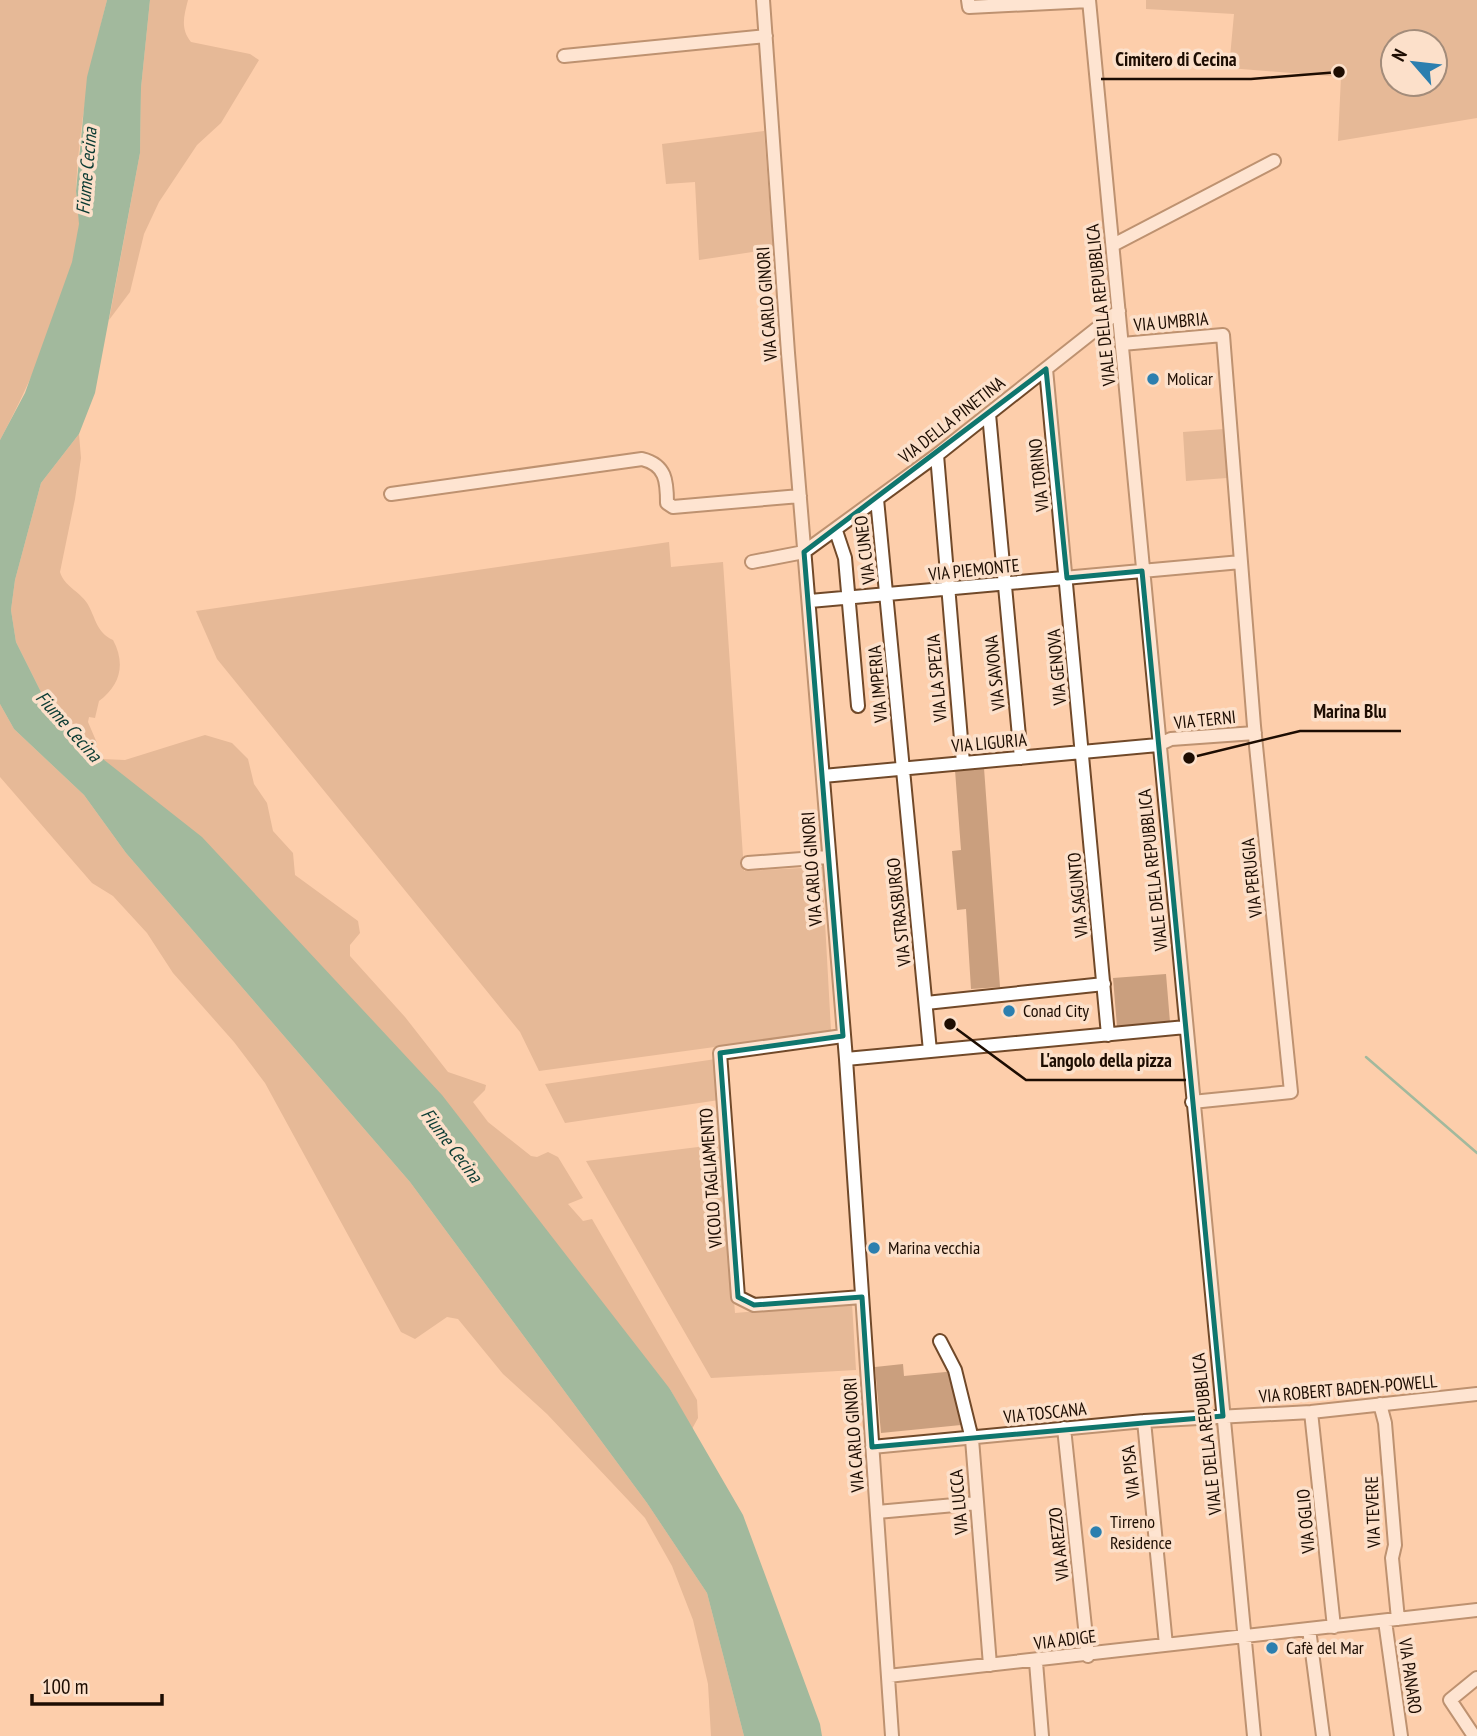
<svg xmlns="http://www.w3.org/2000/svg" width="1477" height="1736" viewBox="0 0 1477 1736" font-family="'PT Sans Narrow',sans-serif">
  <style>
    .green { fill: #ca9f7e; fill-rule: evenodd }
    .water { fill: #349f8c }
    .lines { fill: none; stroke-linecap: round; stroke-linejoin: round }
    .stream { stroke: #349f8c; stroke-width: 2.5 }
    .minor-casing { stroke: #714929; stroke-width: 16 }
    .minor { stroke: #fff; stroke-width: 12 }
    .marked { fill: none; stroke: #0f766e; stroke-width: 5; stroke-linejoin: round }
    .poi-dot { fill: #2c7faf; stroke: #fce0ca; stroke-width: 2.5 }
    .labels { text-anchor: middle; stroke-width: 7; stroke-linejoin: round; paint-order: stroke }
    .street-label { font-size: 18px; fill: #1d0d02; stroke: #fce0ca }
    .poi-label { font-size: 18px; fill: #1d0d02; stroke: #fce0ca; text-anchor: start }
    .water-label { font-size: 19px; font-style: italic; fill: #0b3b33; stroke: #fce0ca }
    .leader { fill: none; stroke: #1d0d02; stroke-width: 2.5 }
    .callout-dot { fill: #1d0d02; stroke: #fce0ca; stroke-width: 2.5 }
    .callout-label { font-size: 19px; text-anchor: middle; font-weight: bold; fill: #1d0d02; stroke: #fce0ca; stroke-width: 7; stroke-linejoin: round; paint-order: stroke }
  </style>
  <rect width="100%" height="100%" fill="#fdceab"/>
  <path class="green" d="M 0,0 L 107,0 C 91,62 79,124 76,189 C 76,201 80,214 79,226 C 72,290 31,383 0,440 Z
    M 150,0 L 188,0 C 184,16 180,28 191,42 L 250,54 L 259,60 L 221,123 L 197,145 L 159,202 L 144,234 L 130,292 L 109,320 L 140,153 L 141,88 Z
    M 1146,0 L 1477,0 L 1477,118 L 1338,141 L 1341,77 L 1229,68 L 1234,14 L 1146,9 ZM 1435,42 L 1435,84 L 1393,84 L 1393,42 Z
    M 764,131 L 773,249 L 699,260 L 695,182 L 666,184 L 662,144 Z
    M 1224,429 L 1227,478 L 1186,481 L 1183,432 Z
    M 79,434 L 81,458 L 75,499 L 60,572 C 64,586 79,591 87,603 C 96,618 96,632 113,640 C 126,664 120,686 99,701 L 95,718 L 89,717 L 88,722 L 97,743 L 93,752 L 51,712 L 16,642 L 11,610 L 15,580 L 41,483 Z
    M 669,542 L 671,567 L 723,562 L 744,871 L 822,867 L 831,1031 L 539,1071 L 520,1032 L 217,659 L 196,611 Z
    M 0,704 L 14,729 L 84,795 L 126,853 L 410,1182 L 647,1503 L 707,1593 L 744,1736 L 711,1736 L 708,1684 L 693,1620 L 672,1566 L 645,1518 L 547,1414 L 503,1374 L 458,1319 L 447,1317 L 415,1339 L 401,1332 L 265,1083 L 234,1042 L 173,973 L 147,933 L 113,896 L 92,883 L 0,777 Z
    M 205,735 L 232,743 L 248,759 L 254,784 L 267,803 L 273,831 L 293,853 L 295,875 L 358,921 L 360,933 L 350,945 L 350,956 L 405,1017 L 448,1072 L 486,1085 L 485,1090 L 473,1102 L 488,1122 L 531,1156 L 537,1157 L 548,1152 L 558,1157 L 583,1198 L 568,1204 L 583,1221 L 592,1219 L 697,1400 L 698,1418 L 692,1429 L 670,1389 L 102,759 L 125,760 Z
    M 984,768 L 1000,987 L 971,989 L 966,909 L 957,910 L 952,851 L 961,850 L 955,770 Z
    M 1166,974 L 1170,1022 L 1117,1027 L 1113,978 Z
    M 716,1059 L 719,1100 L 565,1123 L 545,1084 Z
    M 722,1144 L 735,1313 L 852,1303 L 856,1370 L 711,1378 L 586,1161 Z
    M 903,1364 L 904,1376 L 956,1371 L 961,1425 L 881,1433 L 875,1367 Z"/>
  <path class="water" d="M 107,0 L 150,0 L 141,88 L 140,153 L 95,393 L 79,434 L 41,483 L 15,580 L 11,610 L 16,642 L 51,712 L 75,737 L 202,837 L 442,1095 L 670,1389 L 743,1515 L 820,1724 L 822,1736 L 744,1736 L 707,1593 L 647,1503 L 410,1182 L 126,853 L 84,795 L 14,729 L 0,704 L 0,440 L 25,393 L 72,262 L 79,224 L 76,191 L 87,77 Z"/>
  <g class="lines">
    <path class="stream" d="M 1366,1057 L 1477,1153"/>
    <g class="minor-casing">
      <path id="minor" d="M 763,0 L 788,353 L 846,1059 L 892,1736
        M 968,0 L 969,7 L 1089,1
        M 1089,0 L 1254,1736
        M 564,56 L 766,36
        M 1113,245 L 1274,161
        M 1122,344 L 1223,335 L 1254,726 L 1291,1092 L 1192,1102
        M 1046,369 L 1108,1035
        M 989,414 L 1021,758
        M 937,455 L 963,763
        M 391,494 L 642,459 C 666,465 667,481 667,503 L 673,507 L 800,496
        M 877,499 L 930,1051
        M 836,531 L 845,558 L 858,706
        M 752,562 L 804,552 L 937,455 L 1119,311
        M 810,601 L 1241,562
        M 823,776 L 1158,745 L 1171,739 L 1255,733
        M 748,863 L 828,857
        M 926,1003 L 1104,984
        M 843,1036 L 720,1053 L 738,1297 L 754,1305 L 862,1297
        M 846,1059 L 1186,1027
        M 940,1341 L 955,1370 L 972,1439 L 990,1665
        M 1380,1404 L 1385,1423 L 1395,1545 L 1392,1558 L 1398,1619
        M 1311,1412 L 1334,1627
        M 1144,1421 L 1166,1645
        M 1064,1428 L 1088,1656
        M 872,1447 L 1144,1421 L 1311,1412 L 1477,1394
        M 877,1512 L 977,1503
        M 1385,1621 L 1401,1736
        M 1309,1629 L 1323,1736
        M 1036,1662 L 1042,1736
        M 888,1676 L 1477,1610
        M 1474,1736 L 1450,1700 L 1477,1678"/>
    </g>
    <use href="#minor" class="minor"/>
  </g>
  <path d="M0 0H1477V1736H0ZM 1046,369 L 1067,578 L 1142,571 L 1223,1416 L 872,1447 L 862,1297 L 754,1305 L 738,1297 L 720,1053 L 843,1036 L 804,552 Z" fill="#fdceab" fill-opacity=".55" fill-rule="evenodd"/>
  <path class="marked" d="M 1046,369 L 1067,578 L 1142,571 L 1223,1416 L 872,1447 L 862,1297 L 754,1305 L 738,1297 L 720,1053 L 843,1036 L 804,552 Z"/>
  <g class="poi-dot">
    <circle cx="1153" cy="379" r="7"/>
    <circle cx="1009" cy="1011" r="7"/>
    <circle cx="874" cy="1248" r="7"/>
    <circle cx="1096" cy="1532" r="7"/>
    <circle cx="1272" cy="1648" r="7"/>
  </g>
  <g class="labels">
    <g class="street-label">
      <text transform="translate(767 304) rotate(-94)" y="6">VIA CARLO GINORI</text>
      <text transform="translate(1101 305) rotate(-96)" y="6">VIALE DELLA REPUBBLICA</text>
      <text transform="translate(1171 322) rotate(-5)" y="6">VIA UMBRIA</text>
      <text transform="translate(952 420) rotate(-38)" y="6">VIA DELLA PINETINA</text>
      <text transform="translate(1039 475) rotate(-96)" y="6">VIA TORINO</text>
      <text transform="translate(865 550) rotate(-97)" y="6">VIA CUNEO</text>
      <text transform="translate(974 570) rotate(-6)" y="6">VIA PIEMONTE</text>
      <text transform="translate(1057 667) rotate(-95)" y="6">VIA GENOVA</text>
      <text transform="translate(995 673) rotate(-96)" y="6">VIA SAVONA</text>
      <text transform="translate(937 678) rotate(-95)" y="6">VIA LA SPEZIA</text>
      <text transform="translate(878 684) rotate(-95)" y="6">VIA IMPERIA</text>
      <text transform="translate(1205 720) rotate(-6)" y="6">VIA TERNI</text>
      <text transform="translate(989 743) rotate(-5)" y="6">VIA LIGURIA</text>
      <text transform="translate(812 869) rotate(-94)" y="6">VIA CARLO GINORI</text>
      <text transform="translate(1153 870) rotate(-96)" y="6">VIALE DELLA REPUBBLICA</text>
      <text transform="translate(1252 878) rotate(-96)" y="6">VIA PERUGIA</text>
      <text transform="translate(1078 895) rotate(-95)" y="6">VIA SAGUNTO</text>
      <text transform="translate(899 912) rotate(-96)" y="6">VIA STRASBURGO</text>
      <text transform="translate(711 1178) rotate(-94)" y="6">VICOLO TAGLIAMENTO</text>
      <text transform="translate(1348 1389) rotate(-5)" y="6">VIA ROBERT BADEN-POWELL</text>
      <text transform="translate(1045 1413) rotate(-6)" y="6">VIA TOSCANA</text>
      <text transform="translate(1207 1434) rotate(-96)" y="6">VIALE DELLA REPUBBLICA</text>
      <text transform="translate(854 1435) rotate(-94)" y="6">VIA CARLO GINORI</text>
      <text transform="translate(1131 1472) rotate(-96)" y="6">VIA PISA</text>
      <text transform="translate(959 1502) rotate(-95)" y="6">VIA LUCCA</text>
      <text transform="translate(1373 1512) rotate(-92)" y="6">VIA TEVERE</text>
      <text transform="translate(1306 1521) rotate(-95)" y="6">VIA OGLIO</text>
      <text transform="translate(1059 1544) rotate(-96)" y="6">VIA AREZZO</text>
      <text transform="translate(1065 1640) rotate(-7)" y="6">VIA ADIGE</text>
      <text transform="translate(1410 1676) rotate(82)" y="6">VIA PANARO</text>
    </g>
    <g class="poi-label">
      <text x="1167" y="385">Molicar</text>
      <text x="1023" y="1017">Conad City</text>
      <text x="888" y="1254">Marina vecchia</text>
      <text x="1110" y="1528">Tirreno<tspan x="1110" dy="21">Residence</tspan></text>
      <text x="1286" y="1654">Cafè del Mar</text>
    </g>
    <g class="water-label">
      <text transform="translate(86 171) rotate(-85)" y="7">Fiume Cecina</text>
      <text transform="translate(69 726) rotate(48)" y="7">Fiume Cecina</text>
      <text transform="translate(452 1145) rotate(53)" y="7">Fiume Cecina</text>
    </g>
  </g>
  <path class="leader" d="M1339 72L1251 79H1101M1189 758L1300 731H1401M950 1024L1026 1080H1186"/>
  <g class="callout-dot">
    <circle cx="1339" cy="72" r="7"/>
    <circle cx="1189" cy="758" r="7"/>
    <circle cx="950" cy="1024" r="7"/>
  </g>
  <g class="callout-label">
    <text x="1176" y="66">Cimitero di Cecina</text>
    <text x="1350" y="718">Marina Blu</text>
    <text x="1106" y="1067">L'angolo della pizza</text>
  </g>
  <g transform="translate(1414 63) rotate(298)"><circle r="33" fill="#fce0ca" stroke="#a38c7a" stroke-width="2"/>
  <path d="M0-5L12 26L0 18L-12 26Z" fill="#2c7faf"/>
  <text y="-10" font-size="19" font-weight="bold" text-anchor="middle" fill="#1d0d02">N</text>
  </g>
  <path d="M32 1694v10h130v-10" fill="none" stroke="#1d0d02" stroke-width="3.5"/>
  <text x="42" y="1694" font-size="21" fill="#1d0d02" stroke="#fce0ca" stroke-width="5" paint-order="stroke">100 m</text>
</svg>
